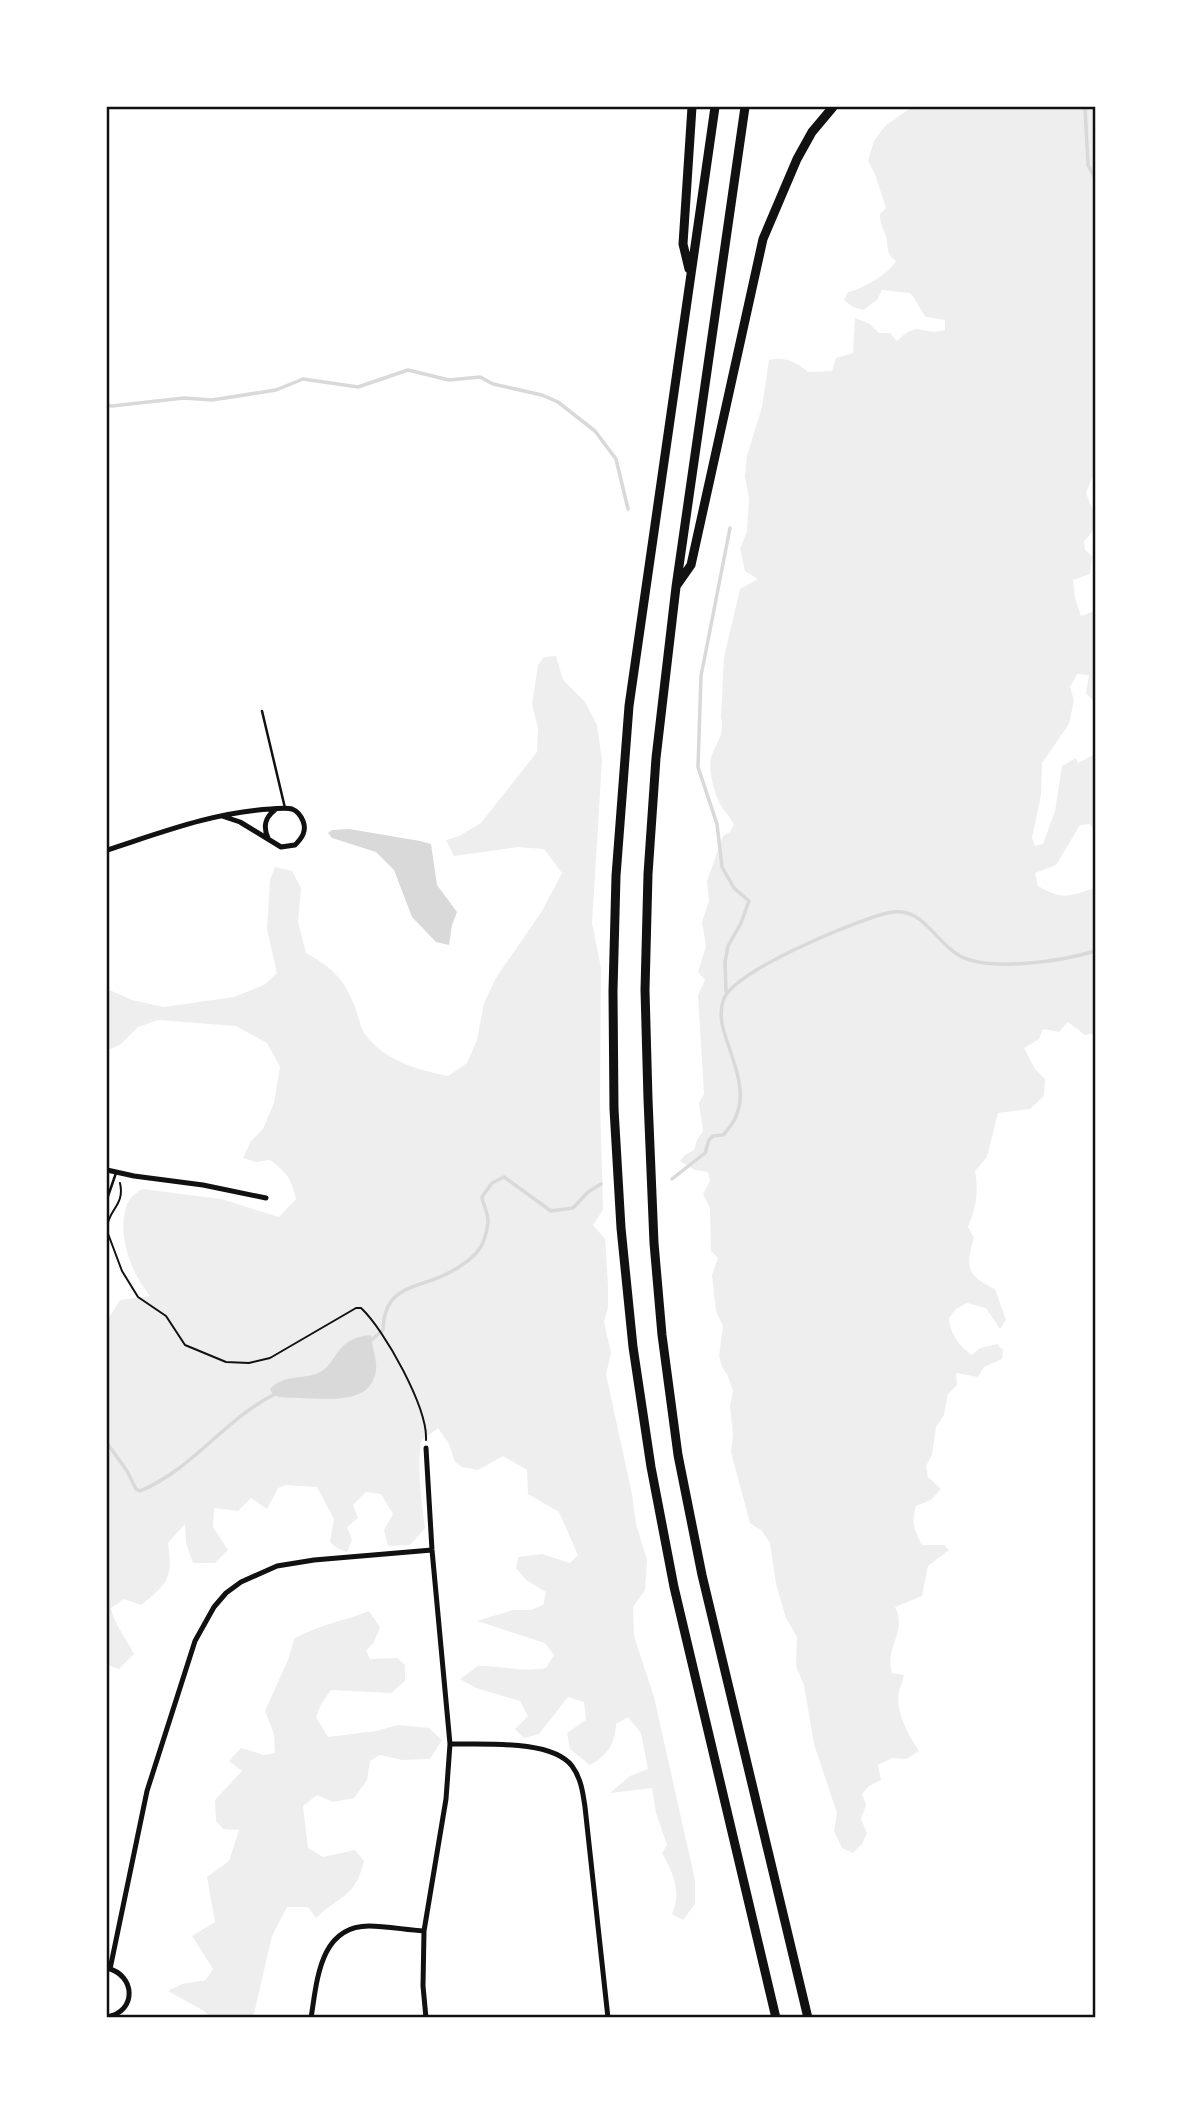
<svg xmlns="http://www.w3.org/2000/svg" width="1202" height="2125" viewBox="0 0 1202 2125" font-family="Manrope,sans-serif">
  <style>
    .green { fill: #eee }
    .water { fill: #d9d9d9 }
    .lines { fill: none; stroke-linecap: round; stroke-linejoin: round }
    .stream { stroke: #d9d9d9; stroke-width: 3.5 }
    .path { stroke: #111; stroke-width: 2 }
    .service { stroke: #111; stroke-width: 2.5 }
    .minor { stroke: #111; stroke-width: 5 }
    .motorway { stroke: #111; stroke-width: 9 }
    .neatline { fill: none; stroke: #111; stroke-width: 2.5 }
  </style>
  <rect width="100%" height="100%" fill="#fff"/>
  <path class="green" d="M 912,107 L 1095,107 L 1095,470 L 1086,493 C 1094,514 1103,523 1084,541 L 1085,550 L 1092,556 L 1090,574 L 1073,580 L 1075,598 L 1081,616 L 1095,611 L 1095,703 L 1086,693 L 1089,675 L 1077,674 L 1070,687 L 1074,700 L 1069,724 L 1042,763 L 1041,795 L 1032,838 L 1035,846 L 1043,844 L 1055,811 L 1062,766 L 1076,758 L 1078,763 L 1095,754 L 1095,833 L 1090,824 L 1080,825 L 1056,865 L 1035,873 L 1038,886 C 1065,901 1068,896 1095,888 L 1095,1033 L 1085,1035 L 1068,1022 L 1059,1032 L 1043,1029 L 1039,1039 L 1024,1048 L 1035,1069 L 1045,1079 L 1044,1096 L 1030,1109 L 998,1113 L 987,1157 L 975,1171 C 979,1192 976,1207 968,1227 L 974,1238 C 965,1267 967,1276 995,1289 L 1006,1320 L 1000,1329 L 986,1308 L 967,1303 L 956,1309 L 949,1318 C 950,1334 959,1346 972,1355 L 980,1348 L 997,1344 L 1003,1350 L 1002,1359 L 984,1367 L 978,1377 L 956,1373 L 957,1385 L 948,1394 L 944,1415 L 936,1427 L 932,1455 L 926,1466 L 928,1477 L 941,1489 L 931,1500 L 916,1506 C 911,1522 914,1530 922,1545 L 944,1545 L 949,1550 L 928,1566 L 922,1596 L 895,1607 C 908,1632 884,1647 892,1673 L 904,1675 C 903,1682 900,1686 899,1691 C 895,1712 908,1734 919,1751 L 906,1759 L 892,1758 L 878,1765 L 881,1780 L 869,1786 L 862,1794 L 866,1805 L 861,1819 L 867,1833 L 862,1844 L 853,1853 L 842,1848 L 834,1831 L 837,1813 L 814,1744 L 804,1685 L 796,1666 L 797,1637 L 786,1618 L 776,1584 L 770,1543 L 762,1531 L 750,1523 L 731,1452 L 733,1435 L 730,1405 L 733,1391 L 727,1374 L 722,1367 L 719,1356 L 723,1326 L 716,1311 L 712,1275 L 718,1258 L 711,1251 L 710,1208 L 703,1194 L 710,1181 L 708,1172 L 695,1170 L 680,1161 L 685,1155 L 694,1150 L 697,1140 L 703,1131 L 699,1103 L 704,1094 L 698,995 L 705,980 L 698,972 L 706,946 L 702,922 L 709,901 L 707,881 L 723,836 L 730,832 L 734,825 C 730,816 723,810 719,802 C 714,792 708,769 711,758 C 716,741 725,737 721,716 L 724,657 L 740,589 L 758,579 L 745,571 L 740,549 L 747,531 L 749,498 L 745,477 L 747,456 L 762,407 L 769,360 C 784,356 796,362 808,372 L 832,371 L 836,358 L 853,353 L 855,318 L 870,324 L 879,333 L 890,333 L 897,341 C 920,318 922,337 945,330 L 945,320 L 926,317 C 919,309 917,300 910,293 L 882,290 L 877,300 L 863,310 L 853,307 L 844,300 L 848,292 C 861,290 890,273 896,261 C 885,254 889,247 886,236 C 883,228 880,223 880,214 L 886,208 L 875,174 L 868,161 L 874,141 L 885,126 Z
    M 556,656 L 563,680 L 585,702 L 597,725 L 602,760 L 592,923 L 601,968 L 600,1100 L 603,1210 L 593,1225 L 605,1239 L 608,1285 L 608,1307 L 604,1322 L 611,1353 L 606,1374 L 632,1494 L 636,1524 L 647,1560 L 645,1590 L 633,1607 L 634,1636 L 654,1697 L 695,1880 L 695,1904 L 683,1920 L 672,1914 C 682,1892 673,1873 662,1853 L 667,1845 L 656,1813 L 652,1788 L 610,1793 L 630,1776 L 648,1769 L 641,1733 L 628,1717 L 616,1724 C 615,1744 607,1756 590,1765 L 570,1749 L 567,1733 L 586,1720 L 584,1702 L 568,1697 L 539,1734 L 524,1738 L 515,1729 L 528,1716 L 520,1701 L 476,1688 L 460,1679 L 478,1666 C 501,1666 523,1672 546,1668 L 554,1655 L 545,1643 L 477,1621 L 513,1610 L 531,1610 L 543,1605 L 546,1592 L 526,1580 L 516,1568 L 518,1557 L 542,1554 L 570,1563 L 578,1555 L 559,1512 L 528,1494 L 527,1470 L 503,1456 L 478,1470 L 462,1467 L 455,1462 L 449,1444 L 438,1428 L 421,1441 C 417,1470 421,1499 425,1528 L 410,1545 L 388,1546 L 384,1530 L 393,1514 L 381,1494 L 366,1492 L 353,1505 L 358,1518 L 347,1527 L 352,1540 L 347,1552 L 337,1548 L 330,1542 L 334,1519 L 317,1487 L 286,1485 L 278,1488 L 267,1509 L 251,1498 L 238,1511 L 214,1508 L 213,1527 L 228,1550 L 215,1563 L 193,1563 L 186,1543 L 185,1524 L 168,1543 C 173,1577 169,1583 141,1605 L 124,1599 L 111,1608 C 114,1624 126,1638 134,1654 L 119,1669 L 107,1665 L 107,1321 L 120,1300 L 150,1296 C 131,1273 114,1230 129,1200 C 132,1196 137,1192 142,1189 L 221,1199 L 279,1217 L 296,1199 C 291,1178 287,1173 270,1160 L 256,1162 L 243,1158 L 251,1141 L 263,1129 L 274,1103 L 280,1067 L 267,1043 L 236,1026 L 158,1020 L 138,1027 L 120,1045 L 107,1050 L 107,989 L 132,1000 L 164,1007 L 234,997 L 264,985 L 277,973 L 267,929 L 270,880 L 275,867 L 292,871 L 301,888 L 298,922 L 306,953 C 333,968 344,979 355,1007 C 358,1015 360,1026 364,1033 C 383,1060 417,1070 448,1076 L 467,1063 L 477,1040 L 484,1003 L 496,978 L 542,911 L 562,873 L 544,849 L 518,847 L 454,856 L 446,840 L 459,836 L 481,823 L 537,752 L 538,728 L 532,704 L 538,665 L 544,657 Z
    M 369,1611 L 380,1627 L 374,1642 L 366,1651 L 370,1659 L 397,1658 L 405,1665 L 405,1681 L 391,1693 L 331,1690 L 321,1704 L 316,1717 L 328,1737 L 376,1731 L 398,1725 L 429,1728 L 442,1740 L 430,1759 L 402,1760 L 380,1755 L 370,1761 L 367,1780 L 354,1798 L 333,1802 L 317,1795 L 303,1806 L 308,1848 L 323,1857 L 355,1850 L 364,1861 C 355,1898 341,1894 316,1918 L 308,1907 L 287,1907 L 272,1936 L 253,2018 L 212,2018 L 204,2011 L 168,1991 L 182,1984 L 206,1980 L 213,1969 L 192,1936 L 215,1922 L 207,1877 L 229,1861 L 239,1830 L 223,1829 L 216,1821 L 215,1800 L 242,1771 L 229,1761 L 241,1748 L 264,1755 L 275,1753 L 274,1734 L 265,1711 L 288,1660 L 294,1639 C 317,1625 344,1621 369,1611 Z"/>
  <path class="water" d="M 349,829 L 420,841 L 431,844 L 437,885 L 457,912 L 452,925 L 449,945 L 436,942 L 412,917 L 394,870 L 376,852 L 332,838 L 328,833 L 332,830 Z
    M 371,1335 C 372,1350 380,1364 374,1378 C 365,1405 322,1398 300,1398 C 290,1397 282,1399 273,1395 L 270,1389 C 284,1374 301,1380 318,1373 C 338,1365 333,1338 371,1335 Z"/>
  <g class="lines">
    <path class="stream" d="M 1085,107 L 1088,165 L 1095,178
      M 107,405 L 112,406 L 184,398 L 212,400 L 276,390 L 303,379 L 358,387 L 408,370 L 449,380 L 480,377 L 493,384 L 542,395 L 558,402 L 595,431 L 616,459 L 628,509
      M 726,991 L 725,962 L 728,946 L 741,923 L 749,901 L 734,888 L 722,867 L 717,824 L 698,767 L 701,676 L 730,528
      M 672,1179 L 705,1153 L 709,1140 L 713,1136 L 723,1135 C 750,1108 740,1080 729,1047 C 724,1032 718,1018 723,1001 C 732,971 855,921 887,913 C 923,904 933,941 960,956 C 990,972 1063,961 1095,951
      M 368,1343 L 383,1330 C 384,1293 405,1289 435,1279 C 449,1274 472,1261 480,1248 C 484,1243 487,1229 488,1223 C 489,1214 483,1205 482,1197 L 492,1183 L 504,1177 L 551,1211 L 573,1208 L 588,1192 L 601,1184
      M 107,1443 L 127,1471 L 136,1489 L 140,1491 C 193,1469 225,1419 275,1394"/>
    <path class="path" d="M 107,1227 C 109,1209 125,1205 120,1183
      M 107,1231 L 122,1271 L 138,1297 L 166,1316 L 185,1345 L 226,1362 L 249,1363 L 270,1358 L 356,1308 L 361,1308 C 384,1329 428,1408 426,1440"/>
    <path class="service" d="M 262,711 L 285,808
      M 107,1199 L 116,1173"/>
    <path class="minor" d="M 268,838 C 263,827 265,817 275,810
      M 107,850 C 160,833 214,812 271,809 C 277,809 285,807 292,809 C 297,811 301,816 303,821 C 307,831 302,838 295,845 L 281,847 L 240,822 L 222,816
      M 107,1170 L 134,1176 L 203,1185 L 266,1198
      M 426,1448 L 432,1550 L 450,1744 L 446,1799 L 424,1931 L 423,1986 L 426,2018
      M 450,1744 C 482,1745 551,1739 572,1766 C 581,1778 583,1793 585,1807 L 608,2018
      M 107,1968 C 136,1975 137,2012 107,2017
      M 110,1969 L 147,1791 L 195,1641 L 214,1607 L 226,1593 L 241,1582 L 277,1566 L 314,1560 L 432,1550
      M 311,2018 C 317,1982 319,1926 369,1926 C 387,1926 406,1930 424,1931"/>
    <path class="motorway" d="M 715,107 L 629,706 L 616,876 L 613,991 L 614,1109 L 621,1228 L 633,1347 L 651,1467 L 674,1587 L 776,2018
      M 745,107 L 676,587 L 656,758 L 648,874 L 645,990 L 648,1099 L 654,1243 L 662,1335 L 678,1455 L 702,1575 L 808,2018
      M 689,269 L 683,244 L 692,107
      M 677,585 L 691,565 L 763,239 L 797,159 L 812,132 L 833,107"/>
  </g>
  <rect width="1202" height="2125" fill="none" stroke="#ffffff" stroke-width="217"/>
  <rect x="108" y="108" width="986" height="1908" class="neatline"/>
</svg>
